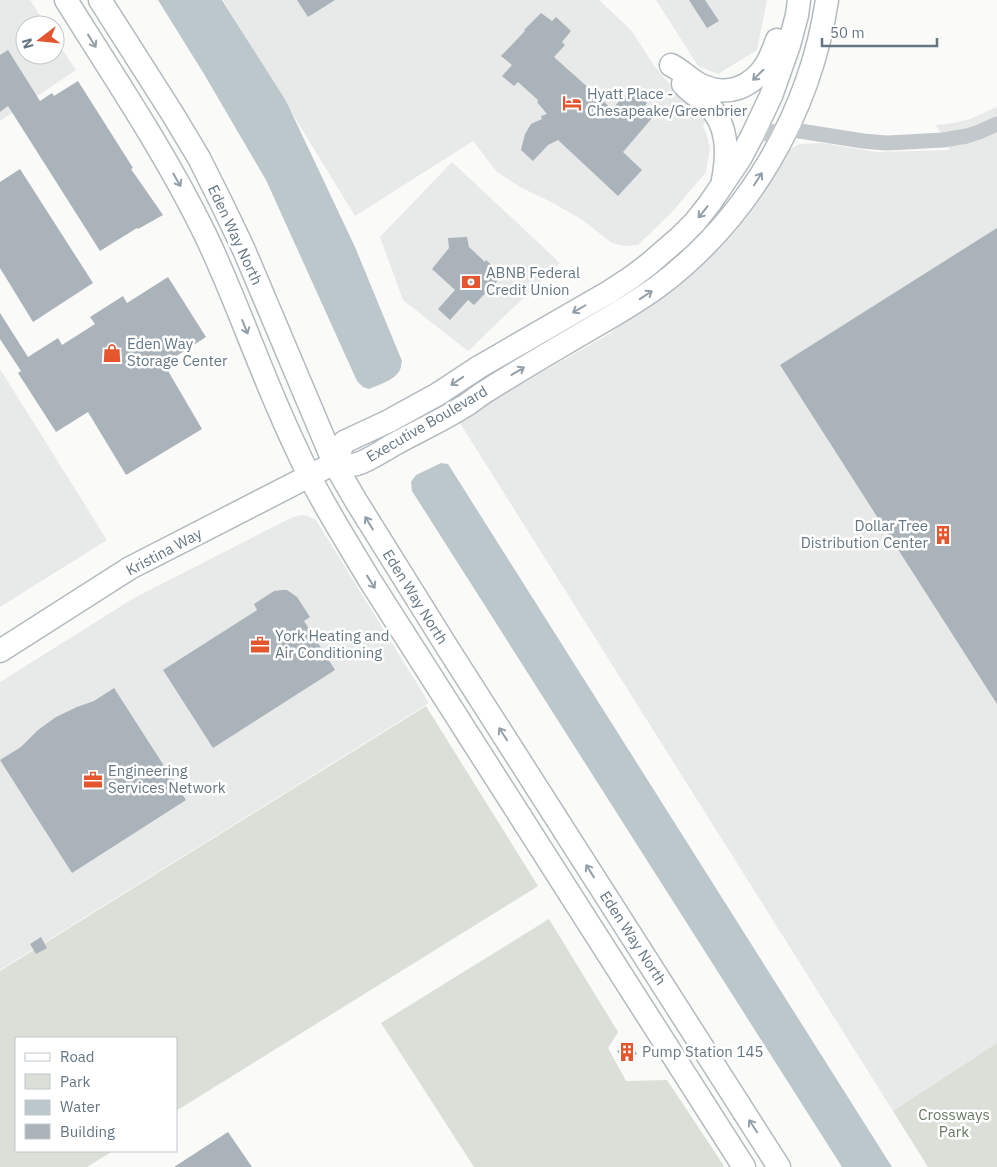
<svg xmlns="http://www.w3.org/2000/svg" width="997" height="1167" viewBox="0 0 997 1167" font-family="'IBM Plex Sans',sans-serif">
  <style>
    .built { fill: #e8e9e9 }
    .green { fill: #dadfd7 }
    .water { fill: #bbc7cb }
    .building { fill: #aab3b9 }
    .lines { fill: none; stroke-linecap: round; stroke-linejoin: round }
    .secondary-casing { stroke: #b3babf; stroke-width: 25 }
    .street { stroke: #c3c8cc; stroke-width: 15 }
    .secondary { stroke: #fff; stroke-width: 22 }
    .oneway { stroke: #939fa8 }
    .labels { text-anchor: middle; stroke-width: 5; stroke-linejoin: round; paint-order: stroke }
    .poi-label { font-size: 15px; fill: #657683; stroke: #fff; text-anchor: start }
    .street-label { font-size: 15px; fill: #657683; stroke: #fff }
    .park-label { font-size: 15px; fill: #687a64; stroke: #fff }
  </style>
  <rect width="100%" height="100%" fill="#fafaf8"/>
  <path class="built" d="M 0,0 L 30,0 L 46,25 L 25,25 L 25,55 L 55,55 L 55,39 L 76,70 L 0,121 Z
    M 223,0 L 599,0 L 631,30 L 655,67 L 672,87 L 684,97 L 709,112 L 703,126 L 707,136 L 710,148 L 706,172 L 674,210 L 638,245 L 624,246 L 612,243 L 581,219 L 553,203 L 520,187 L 497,172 L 473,141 L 355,216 Z
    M 656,0 L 767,0 L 757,50 L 718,74 L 698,66 Z
    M 997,107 L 997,1043 L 893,1111 L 458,420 L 609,334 L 676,282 L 784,153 L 799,144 L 822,143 L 876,152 L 950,150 L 936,125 L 954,123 L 970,119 Z
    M 452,162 L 560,263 L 468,351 L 403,300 L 380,237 Z
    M 0,369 L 107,540 L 0,607 Z
    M 301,515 L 308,516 L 316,520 L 429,703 L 0,970 L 0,682 L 134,598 L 293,517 Z"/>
  <path class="green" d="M 426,706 L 538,886 L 176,1111 L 176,1038 L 16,1038 L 16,1151 L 113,1151 L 87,1167 L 0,1167 L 0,971 Z
    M 549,919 L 618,1032 L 608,1048 L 626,1081 L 667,1080 L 724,1166 L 723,1167 L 474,1167 L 381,1023 Z
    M 997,1043 L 997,1167 L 928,1167 L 893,1111 Z"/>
  <path class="water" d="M 158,0 L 222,0 L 286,101 L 355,247 L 402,361 C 401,365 401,370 398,373 C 392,381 378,385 369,389 L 363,387 L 357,381 L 266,180 L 204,74 Z
    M 441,463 L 448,464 L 892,1167 L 842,1167 L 412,491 L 411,482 L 416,475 Z"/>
  <path class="building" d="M 297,0 L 335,0 L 308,17 Z
    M 689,0 L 705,0 L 719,21 L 707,28 Z
    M 541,13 L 552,21 L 556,17 L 571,31 L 562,42 L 565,45 L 554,57 L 612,109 L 624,96 L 627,99 L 633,89 L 647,103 L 643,108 L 653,117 L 623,152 L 642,170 L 618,196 L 558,140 L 548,145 L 533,161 L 521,150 L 525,134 L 531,124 L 542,119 L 541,116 L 547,114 L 537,102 L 538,100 L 518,82 L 514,86 L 502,76 L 512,65 L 501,56 L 525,31 L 524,30 Z
    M 8,50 L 40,101 L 52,93 L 54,96 L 78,81 L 133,168 L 131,169 L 163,215 L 138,229 L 137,228 L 100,251 L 8,106 L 0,112 L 0,55 Z
    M 20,169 L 93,283 L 33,322 L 0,268 L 0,182 Z
    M 997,228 L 997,704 L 780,365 Z
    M 467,237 L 469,247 L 485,262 L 486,260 L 503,275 L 474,305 L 468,300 L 450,320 L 438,309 L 455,290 L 432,269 L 449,248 L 448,238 Z
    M 168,277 L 206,337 L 164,364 L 202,429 L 126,475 L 88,412 L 56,432 L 18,373 L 21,371 L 0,339 L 0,313 L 28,357 L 58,338 L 62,345 L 95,324 L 90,317 L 123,296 L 127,303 Z
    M 282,590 L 287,590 L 297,597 L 310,617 L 304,621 L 335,670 L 213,748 L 163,670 L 257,610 L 254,604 L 274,591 Z
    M 114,688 L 186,800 L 72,873 L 0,760 L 21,747 L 38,730 L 56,717 L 77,707 L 94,701 Z
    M 41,937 L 47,948 L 36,954 L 30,944 Z
    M 630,1042 L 637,1054 L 624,1062 L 617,1051 Z
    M 228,1132 L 252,1167 L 174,1167 Z"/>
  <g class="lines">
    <g class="secondary-casing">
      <path id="secondary" d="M 66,0 C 114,77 165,152 205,234 C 239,305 263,380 297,450 C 317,495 344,537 369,579 L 744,1167
        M 100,0 L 172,113 L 199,158 L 222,204 L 244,250 L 321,432 L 334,463 L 356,501 L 447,647 L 779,1167
        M 671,65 C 683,71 691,81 703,86 C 728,97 752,87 766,65 C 771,57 774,48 777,40
        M 683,84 C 690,92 699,97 707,104 C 729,124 728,154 723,180
        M 334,463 C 341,464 351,466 357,464 C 368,461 382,451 393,445 C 416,432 441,421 463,407 C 472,402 479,395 488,390 C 523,368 559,347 595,326 C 616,314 636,302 656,288 C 748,220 810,113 827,0
        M 334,463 L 344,442 L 389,421 L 438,394 L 479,367 L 609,292 L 632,277 L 649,264 L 679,238 L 695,222 L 710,203 L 741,157 L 752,136 L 771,96 L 789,45 L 797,15 L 799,0
        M 0,651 L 130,568 L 323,469"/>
    </g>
    <path class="street" d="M 752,136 L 787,129 L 863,141 L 886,143 L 907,142 L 943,140 L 967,136 L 979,132 L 997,124"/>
    <use href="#secondary" class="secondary"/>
  </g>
  <defs><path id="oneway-shaft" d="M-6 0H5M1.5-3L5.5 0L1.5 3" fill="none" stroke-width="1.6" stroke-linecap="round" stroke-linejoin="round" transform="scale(1.25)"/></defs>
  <g class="oneway">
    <use href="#oneway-shaft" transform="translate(92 41) rotate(58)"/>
    <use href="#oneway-shaft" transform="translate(758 75) rotate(135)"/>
    <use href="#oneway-shaft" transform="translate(758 179) rotate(-57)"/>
    <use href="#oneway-shaft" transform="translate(177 180) rotate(60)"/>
    <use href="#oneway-shaft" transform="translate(703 212) rotate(129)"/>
    <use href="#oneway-shaft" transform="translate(646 295) rotate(-34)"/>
    <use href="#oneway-shaft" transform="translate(579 309) rotate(150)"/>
    <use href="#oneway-shaft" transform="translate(245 327) rotate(68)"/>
    <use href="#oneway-shaft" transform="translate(518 371) rotate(-31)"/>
    <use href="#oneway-shaft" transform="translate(457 381) rotate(146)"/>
    <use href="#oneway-shaft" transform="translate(369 523) rotate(-121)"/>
    <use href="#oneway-shaft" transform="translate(371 582) rotate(58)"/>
    <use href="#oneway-shaft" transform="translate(503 734) rotate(-123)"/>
    <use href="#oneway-shaft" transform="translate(590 871) rotate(-122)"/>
    <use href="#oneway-shaft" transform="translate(753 1126) rotate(-123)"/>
  </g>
  <defs>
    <g id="hotel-bare" transform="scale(1.5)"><path d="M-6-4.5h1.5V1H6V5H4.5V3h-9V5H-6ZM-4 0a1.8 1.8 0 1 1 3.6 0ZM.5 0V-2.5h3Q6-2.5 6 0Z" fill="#e4572e" stroke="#fff" stroke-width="2.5" paint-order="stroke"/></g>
    <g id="bank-bare" transform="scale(1.5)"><path d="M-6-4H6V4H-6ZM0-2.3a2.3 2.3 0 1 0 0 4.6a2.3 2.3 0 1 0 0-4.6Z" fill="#e4572e" stroke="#fff" stroke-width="2.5" paint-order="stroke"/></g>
    <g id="shop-bare" transform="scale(1.5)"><path d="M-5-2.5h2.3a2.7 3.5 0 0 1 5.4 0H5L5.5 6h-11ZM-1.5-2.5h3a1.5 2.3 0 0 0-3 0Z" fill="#e4572e" stroke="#fff" stroke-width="2.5" paint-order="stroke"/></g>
    <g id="building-bare" transform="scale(1.5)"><path d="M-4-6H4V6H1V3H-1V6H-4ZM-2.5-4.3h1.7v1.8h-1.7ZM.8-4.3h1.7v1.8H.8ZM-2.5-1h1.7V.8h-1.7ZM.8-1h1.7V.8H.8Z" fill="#e4572e" stroke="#fff" stroke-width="2.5" paint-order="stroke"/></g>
    <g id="office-bare" transform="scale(1.5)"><path d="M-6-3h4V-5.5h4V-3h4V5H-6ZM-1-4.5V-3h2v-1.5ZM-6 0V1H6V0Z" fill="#e4572e" stroke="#fff" stroke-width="2.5" paint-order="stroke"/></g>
  </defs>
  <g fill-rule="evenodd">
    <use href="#hotel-bare" x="572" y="103"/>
    <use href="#bank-bare" x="471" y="282"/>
    <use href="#shop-bare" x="112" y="353"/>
    <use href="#building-bare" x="943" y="535"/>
    <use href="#office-bare" x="260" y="645"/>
    <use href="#office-bare" x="93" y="780"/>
    <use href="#building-bare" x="627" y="1052"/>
  </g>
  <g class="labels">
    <g class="poi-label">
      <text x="587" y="99">Hyatt Place -<tspan x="587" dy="17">Chesapeake/Greenbrier</tspan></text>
      <text x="486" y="278">ABNB Federal<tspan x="486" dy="17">Credit Union</tspan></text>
      <text x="127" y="349">Eden Way<tspan x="127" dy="17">Storage Center</tspan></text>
      <text x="928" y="531" text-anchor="end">Dollar Tree<tspan x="928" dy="17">Distribution Center</tspan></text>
      <text x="275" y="641">York Heating and<tspan x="275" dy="17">Air Conditioning</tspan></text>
      <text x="108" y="776">Engineering<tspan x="108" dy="17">Services Network</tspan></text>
      <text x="642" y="1057">Pump Station 145</text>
    </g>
    <g class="street-label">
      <text transform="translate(235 235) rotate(65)" y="5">Eden Way North</text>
      <text transform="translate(427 424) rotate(-30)" y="5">Executive Boulevard</text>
      <text transform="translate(164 552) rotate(-28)" y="5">Kristina Way</text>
      <text transform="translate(415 597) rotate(58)" y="5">Eden Way North</text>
      <text transform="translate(633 938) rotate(57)" y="5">Eden Way North</text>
    </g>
    <g class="park-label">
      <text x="954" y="1120">Crossways<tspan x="954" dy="17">Park</tspan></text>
    </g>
  </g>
  <rect x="15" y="1037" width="162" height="115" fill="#ffffff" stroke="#c1c8cd"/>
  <rect x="25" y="1053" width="25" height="8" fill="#ffffff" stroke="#c1c8cd"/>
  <text x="60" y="1062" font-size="15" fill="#657683">Road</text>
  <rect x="25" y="1074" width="25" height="15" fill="#dadfd7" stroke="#c1c8cd"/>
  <text x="60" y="1087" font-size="15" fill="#657683">Park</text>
  <rect x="25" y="1100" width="25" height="15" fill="#bbc7cb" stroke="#c1c8cd"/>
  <text x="60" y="1112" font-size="15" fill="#657683">Water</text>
  <rect x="25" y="1124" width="25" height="15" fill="#aab3b9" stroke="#c1c8cd"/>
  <text x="60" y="1137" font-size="15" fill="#657683">Building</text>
  <g transform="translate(40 40) rotate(254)"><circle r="24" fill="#ffffff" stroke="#c1c8cd"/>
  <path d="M0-4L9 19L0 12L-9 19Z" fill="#e4572e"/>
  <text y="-8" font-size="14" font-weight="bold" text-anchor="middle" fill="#657683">N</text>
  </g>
  <path d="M822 38v8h115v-8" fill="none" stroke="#657683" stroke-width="2.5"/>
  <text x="830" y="38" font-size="15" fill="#657683" stroke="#ffffff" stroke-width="4" paint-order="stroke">50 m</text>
</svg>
